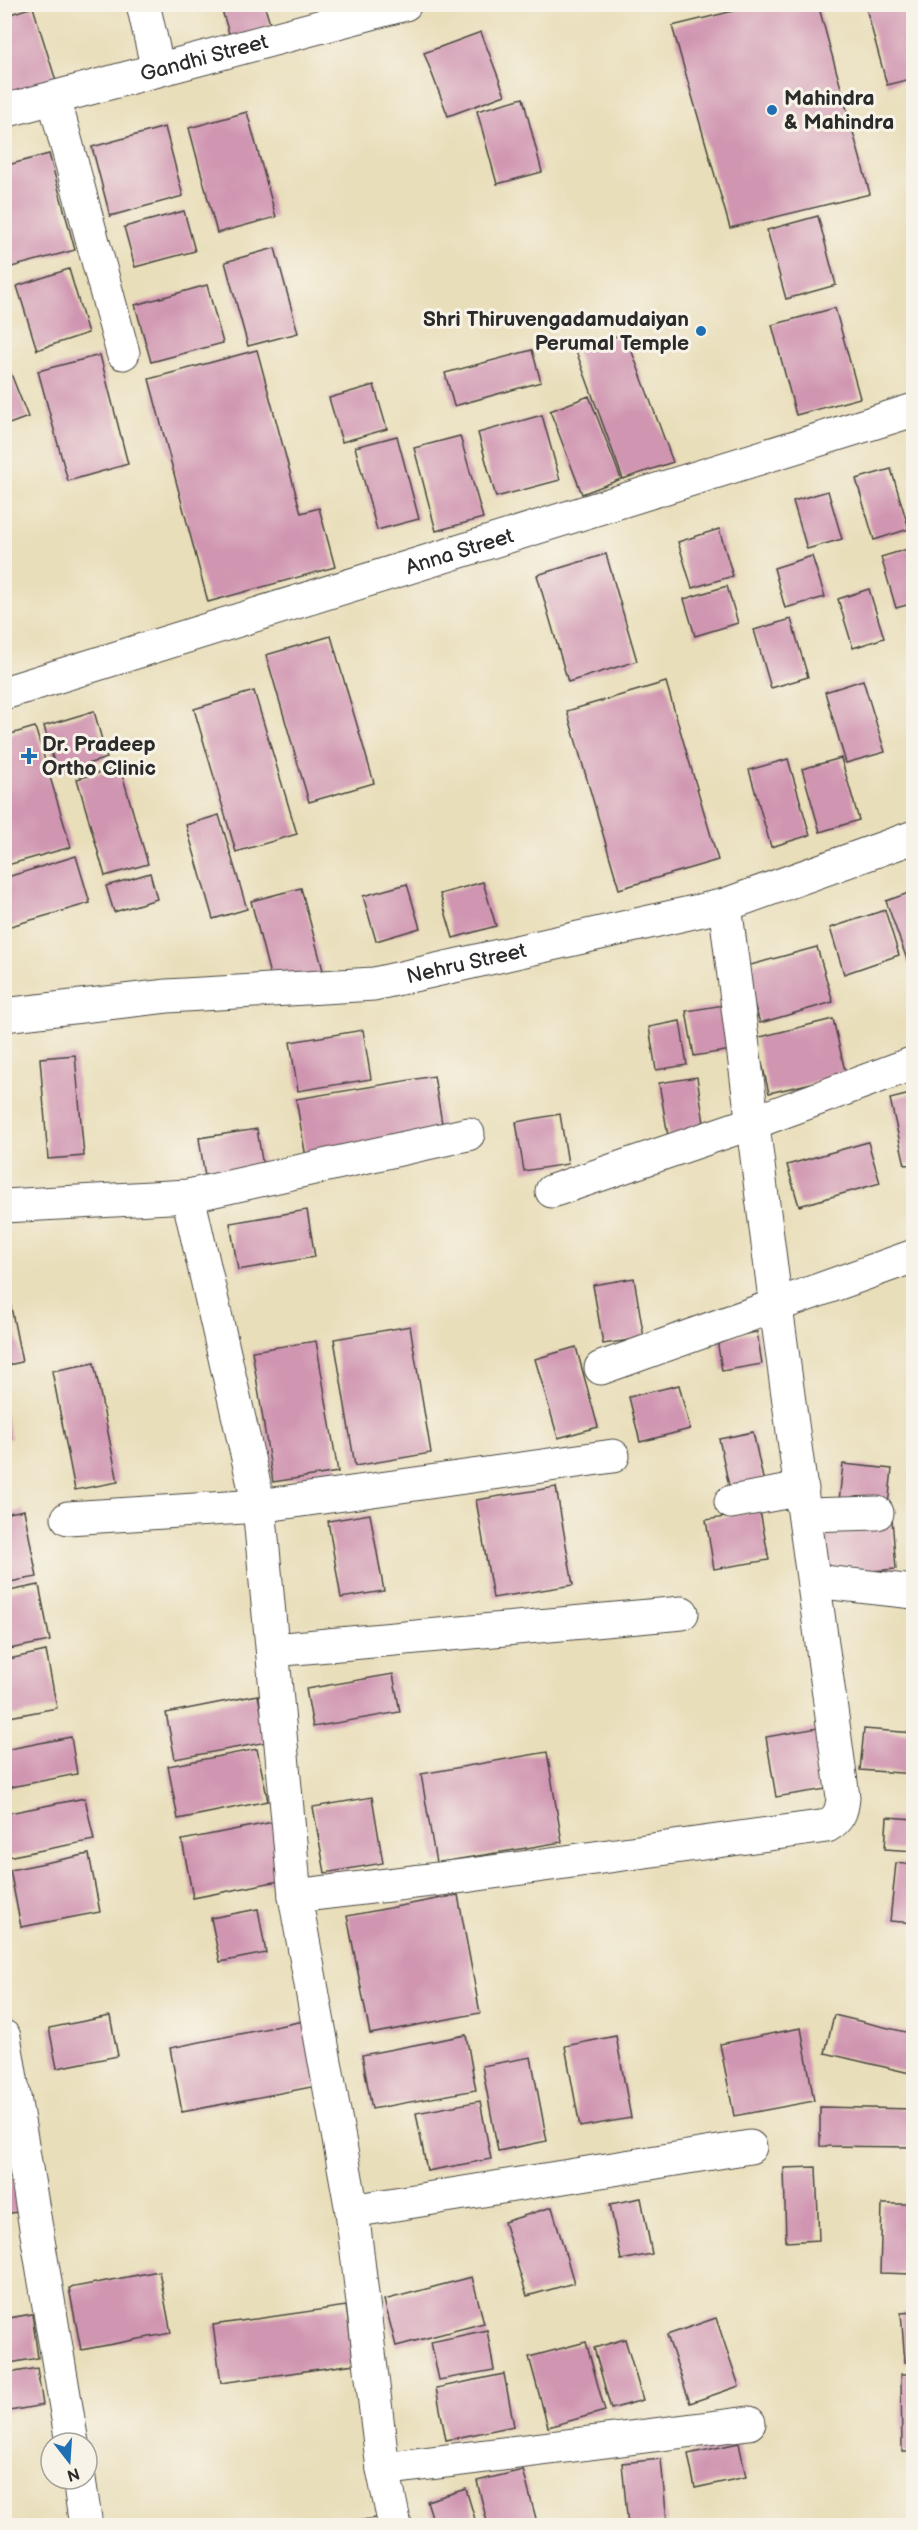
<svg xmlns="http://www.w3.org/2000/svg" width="918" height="2530" viewBox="0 0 918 2530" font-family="'Balsamiq Sans',sans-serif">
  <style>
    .building { fill: #d095b1 }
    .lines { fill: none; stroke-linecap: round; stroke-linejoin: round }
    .street-casing { stroke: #484640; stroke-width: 35 }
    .secondary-casing { stroke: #484640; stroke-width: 35 }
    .street { stroke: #fff; stroke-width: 33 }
    .secondary { stroke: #fff; stroke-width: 33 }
    .poi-dot { fill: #1f6fb2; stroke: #f7f3e8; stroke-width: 2 }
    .labels { text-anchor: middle; stroke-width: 6; stroke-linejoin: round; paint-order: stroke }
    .street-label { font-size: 21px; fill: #2b2b2b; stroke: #f7f3e8 }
    .poi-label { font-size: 21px; font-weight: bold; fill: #2b2b2b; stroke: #f7f3e8; text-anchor: start }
  </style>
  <rect width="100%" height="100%" fill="#f7f3e8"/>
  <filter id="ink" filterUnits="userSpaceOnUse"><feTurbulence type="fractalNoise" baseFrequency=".0167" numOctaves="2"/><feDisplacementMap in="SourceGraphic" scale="12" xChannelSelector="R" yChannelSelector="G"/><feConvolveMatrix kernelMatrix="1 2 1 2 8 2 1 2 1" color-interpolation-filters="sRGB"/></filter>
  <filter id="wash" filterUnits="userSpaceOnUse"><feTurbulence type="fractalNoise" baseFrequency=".008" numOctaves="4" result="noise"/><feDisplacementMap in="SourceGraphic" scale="24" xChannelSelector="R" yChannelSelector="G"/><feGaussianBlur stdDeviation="1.35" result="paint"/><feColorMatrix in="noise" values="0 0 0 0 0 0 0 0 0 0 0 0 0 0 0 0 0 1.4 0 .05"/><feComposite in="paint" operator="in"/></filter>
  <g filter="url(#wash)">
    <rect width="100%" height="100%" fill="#e9deba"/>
    <g id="blocks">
      <path class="building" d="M 220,4 L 264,4 L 271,27 L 231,40 Z
        M 762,4 L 818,4 L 870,194 L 730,228 L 672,26 Z
        M 865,4 L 914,4 L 914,78 L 887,85 Z
        M 33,7 L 56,81 L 4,97 L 4,16 Z
        M 481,32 L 505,95 L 448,116 L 424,53 Z
        M 523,98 L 542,172 L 497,184 L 477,111 Z
        M 247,112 L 276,217 L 217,233 L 189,128 Z
        M 165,127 L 183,196 L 110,216 L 92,147 Z
        M 49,154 L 75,250 L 4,269 L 4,166 Z
        M 184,211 L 195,251 L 135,267 L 124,227 Z
        M 818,216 L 836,285 L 786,299 L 767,230 Z
        M 275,248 L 298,333 L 248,346 L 225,262 Z
        M 69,269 L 88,333 L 37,350 L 17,286 Z
        M 207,285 L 223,343 L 151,362 L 135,305 Z
        M 835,308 L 860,398 L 796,415 L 772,325 Z
        M 625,333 L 673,462 L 623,479 L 576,351 Z
        M 257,350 L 301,513 L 319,508 L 335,567 L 208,602 L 149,379 Z
        M 532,350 L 541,382 L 454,406 L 445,373 Z
        M 100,355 L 128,464 L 68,481 L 38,371 Z
        M 4,356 L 28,417 L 4,426 Z
        M 374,385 L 387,429 L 342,442 L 329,398 Z
        M 589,396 L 621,479 L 582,494 L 550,411 Z
        M 542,415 L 560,480 L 496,497 L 478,433 Z
        M 397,436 L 419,519 L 377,530 L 355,447 Z
        M 460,436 L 483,518 L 436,531 L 414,448 Z
        M 891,469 L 909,529 L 874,540 L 856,479 Z
        M 828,491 L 842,539 L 807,549 L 793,501 Z
        M 719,529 L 733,576 L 692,588 L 678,542 Z
        M 914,547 L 914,603 L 896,608 L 881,557 Z
        M 606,554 L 637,661 L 568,682 L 537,575 Z
        M 812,556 L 825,597 L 785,608 L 774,568 Z
        M 727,586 L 738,623 L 695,636 L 684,599 Z
        M 869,589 L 884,638 L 853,648 L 838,599 Z
        M 791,619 L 808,677 L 771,688 L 754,630 Z
        M 331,636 L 374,783 L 309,802 L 266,655 Z
        M 863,680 L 885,752 L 846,763 L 825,692 Z
        M 666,682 L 718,860 L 619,889 L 567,711 Z
        M 254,691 L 297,834 L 236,852 L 194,709 Z
        M 94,711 L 107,758 L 57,773 L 44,726 Z
        M 35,727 L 71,847 L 4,866 L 4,736 Z
        M 841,758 L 859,820 L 820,832 L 802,769 Z
        M 788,759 L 810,835 L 771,847 L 749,770 Z
        M 120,767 L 148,864 L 105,876 L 77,779 Z
        M 219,815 L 247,909 L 213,919 L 186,825 Z
        M 76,856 L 90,903 L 4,928 L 4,878 Z
        M 150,873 L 157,899 L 114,912 L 106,886 Z
        M 483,882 L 496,926 L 453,938 L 440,894 Z
        M 407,884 L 420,928 L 376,941 L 363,896 Z
        M 301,888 L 324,974 L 273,987 L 251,901 Z
        M 914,891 L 914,963 L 909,965 L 886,901 Z
        M 885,910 L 899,955 L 844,974 L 830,928 Z
        M 817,947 L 833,1002 L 760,1023 L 743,967 Z
        M 724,1005 L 732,1050 L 694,1056 L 686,1011 Z
        M 833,1019 L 846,1075 L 769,1093 L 756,1038 Z
        M 680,1021 L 687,1065 L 656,1070 L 649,1027 Z
        M 363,1030 L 371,1079 L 298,1091 L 290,1042 Z
        M 75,1055 L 84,1156 L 48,1159 L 40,1058 Z
        M 434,1076 L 444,1135 L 306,1158 L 296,1099 Z
        M 697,1077 L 705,1130 L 668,1136 L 659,1083 Z
        M 914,1093 L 914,1164 L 905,1165 L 890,1099 Z
        M 560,1114 L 568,1164 L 524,1171 L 516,1122 Z
        M 257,1129 L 263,1167 L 205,1177 L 199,1138 Z
        M 868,1142 L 880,1183 L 799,1206 L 787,1165 Z
        M 307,1210 L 315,1257 L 238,1270 L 230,1223 Z
        M 634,1278 L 644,1338 L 603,1344 L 593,1285 Z
        M 10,1302 L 22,1362 L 4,1366 L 4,1303 Z
        M 410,1326 L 431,1453 L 355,1466 L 334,1339 Z
        M 757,1332 L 762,1364 L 722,1371 L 717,1339 Z
        M 316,1341 L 338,1472 L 273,1482 L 252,1351 Z
        M 576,1347 L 598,1427 L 558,1438 L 535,1359 Z
        M 94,1363 L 118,1482 L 75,1490 L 52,1371 Z
        M 679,1385 L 690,1429 L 640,1442 L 629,1397 Z
        M 4,1410 L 11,1438 L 4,1439 Z
        M 753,1432 L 764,1483 L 730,1491 L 719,1439 Z
        M 843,1464 L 892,1469 L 888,1506 L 839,1501 Z
        M 556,1487 L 573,1585 L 493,1598 L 476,1500 Z
        M 24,1510 L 37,1577 L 4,1583 L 4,1514 Z
        M 760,1511 L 769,1560 L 714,1569 L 706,1520 Z
        M 370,1514 L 384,1591 L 341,1598 L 328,1521 Z
        M 892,1519 L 896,1569 L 822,1575 L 818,1524 Z
        M 39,1585 L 50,1641 L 4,1650 L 4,1592 Z
        M 46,1651 L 57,1708 L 4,1718 L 4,1660 Z
        M 393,1674 L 400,1712 L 313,1727 L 306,1689 Z
        M 258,1695 L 267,1742 L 175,1759 L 166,1713 Z
        M 823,1727 L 833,1788 L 776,1797 L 766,1737 Z
        M 864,1729 L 914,1733 L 914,1774 L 860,1770 Z
        M 71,1737 L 77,1774 L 6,1788 L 4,1750 Z
        M 257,1749 L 268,1801 L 178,1819 L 168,1766 Z
        M 547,1752 L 562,1842 L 436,1863 L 421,1774 Z
        M 372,1797 L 383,1863 L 325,1873 L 313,1807 Z
        M 85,1798 L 94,1840 L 7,1857 L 4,1814 Z
        M 887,1817 L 914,1819 L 914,1851 L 885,1849 Z
        M 273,1822 L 284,1880 L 193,1898 L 182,1840 Z
        M 89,1854 L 100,1912 L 21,1927 L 10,1870 Z
        M 896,1863 L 914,1865 L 914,1923 L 890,1921 Z
        M 458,1895 L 480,2013 L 370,2034 L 347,1916 Z
        M 258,1909 L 266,1953 L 220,1962 L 211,1918 Z
        M 834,2015 L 914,2034 L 914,2074 L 825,2053 Z
        M 110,2016 L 118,2056 L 57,2068 L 49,2028 Z
        M 309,2020 L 322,2085 L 182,2112 L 170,2048 Z
        M 801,2028 L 814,2101 L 734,2116 L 720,2044 Z
        M 466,2035 L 476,2090 L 372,2109 L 362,2055 Z
        M 616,2036 L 631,2118 L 580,2127 L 565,2046 Z
        M 531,2057 L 547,2141 L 498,2151 L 482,2066 Z
        M 480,2101 L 491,2159 L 427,2171 L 416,2113 Z
        M 820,2107 L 914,2109 L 914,2147 L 820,2146 Z
        M 10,2165 L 18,2212 L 4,2214 L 4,2166 Z
        M 816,2167 L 819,2240 L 786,2242 L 784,2168 Z
        M 641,2198 L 652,2254 L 621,2260 L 610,2204 Z
        M 882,2204 L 914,2204 L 914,2274 L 880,2273 Z
        M 552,2207 L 574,2283 L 527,2296 L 504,2222 Z
        M 159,2271 L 171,2333 L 81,2350 L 69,2288 Z
        M 472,2277 L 484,2323 L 396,2346 L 384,2300 Z
        M 346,2306 L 354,2364 L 221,2383 L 213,2325 Z
        M 914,2312 L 914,2362 L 905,2362 L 901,2313 Z
        M 32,2314 L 38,2358 L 4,2364 L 4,2319 Z
        M 716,2318 L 739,2386 L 690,2403 L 667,2335 Z
        M 487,2330 L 494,2370 L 439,2380 L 431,2342 Z
        M 625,2339 L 643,2400 L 611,2409 L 594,2348 Z
        M 586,2342 L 605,2411 L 548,2427 L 529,2357 Z
        M 37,2368 L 43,2405 L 4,2412 L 4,2374 Z
        M 504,2374 L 514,2426 L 446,2440 L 436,2388 Z
        M 901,2374 L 914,2374 L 914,2452 L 902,2452 Z
        M 739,2443 L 746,2477 L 695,2488 L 688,2454 Z
        M 661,2459 L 667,2522 L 628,2526 L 622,2463 Z
        M 523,2470 L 538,2526 L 488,2526 L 477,2481 Z
        M 466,2489 L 477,2526 L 435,2526 L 427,2501 Z
        M 386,2516 L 388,2526 L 340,2526 L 340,2524 Z"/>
    </g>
  </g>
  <g filter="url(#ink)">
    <use href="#blocks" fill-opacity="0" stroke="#484640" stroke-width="1.5"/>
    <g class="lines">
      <g class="street-casing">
        <g id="street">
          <path d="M 143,4 L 158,70"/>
          <path d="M 54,98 L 123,353"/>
          <path id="s1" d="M 4,111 L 405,4"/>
          <path id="s2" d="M 4,1015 L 167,996 L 374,984 L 725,905 L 914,837"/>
          <path d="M 552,1191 L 752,1123 L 914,1063"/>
          <path d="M 188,1196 L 259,1506 L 295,1896 L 352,2211 L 383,2469 L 395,2526"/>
          <path d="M 4,1206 L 188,1196 L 468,1134"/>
          <path d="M 601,1368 L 914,1256"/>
          <path d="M 731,1502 L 802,1489"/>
          <path d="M 806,1515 L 877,1513"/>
          <path d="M 68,1518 L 259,1506 L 613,1456"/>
          <path d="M 814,1581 L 914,1592"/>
          <path d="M 273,1650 L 682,1613"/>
          <path d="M 295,1896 L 456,1877 L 827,1826 C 839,1819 842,1811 843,1797 L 776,1307 L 725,905"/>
          <path d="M 352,2211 L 750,2147"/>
          <path d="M 383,2469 L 749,2423"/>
        </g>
      </g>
      <g class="secondary-casing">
        <g id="secondary">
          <path id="s3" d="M 4,693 L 914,410"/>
          <path d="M 4,2037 L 72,2443"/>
          <path d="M 79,2479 L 86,2526"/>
        </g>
      </g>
      <use href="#street" class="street"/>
      <use href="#secondary" class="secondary"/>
    </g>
  </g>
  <g class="poi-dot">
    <circle cx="772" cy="110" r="6"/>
    <circle cx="701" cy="331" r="6"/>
    <path d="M26 747h6v6h6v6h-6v6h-6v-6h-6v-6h6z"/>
  </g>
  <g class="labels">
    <g class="street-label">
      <text dy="7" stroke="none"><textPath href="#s1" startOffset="207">Gandhi Street</textPath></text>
      <text dy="7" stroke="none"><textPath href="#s3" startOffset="477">Anna Street</textPath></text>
      <text dy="7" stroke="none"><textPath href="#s2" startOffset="466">Nehru Street</textPath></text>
    </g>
    <g class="poi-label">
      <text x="784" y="105">Mahindra<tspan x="784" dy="24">&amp; Mahindra</tspan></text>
      <text x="689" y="326" text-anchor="end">Shri Thiruvengadamudaiyan<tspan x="689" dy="24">Perumal Temple</tspan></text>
      <text x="42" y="751">Dr. Pradeep<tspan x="42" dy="24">Ortho Clinic</tspan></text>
    </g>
  </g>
  <rect width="918" height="2530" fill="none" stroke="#f7f3e8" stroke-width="24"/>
  <g transform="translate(69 2461) rotate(163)"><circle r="28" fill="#f7f3e8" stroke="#a5a39c" stroke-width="1.5"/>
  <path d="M0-4.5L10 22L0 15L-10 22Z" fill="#1f6fb2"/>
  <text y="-9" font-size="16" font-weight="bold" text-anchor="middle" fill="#2b2b2b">N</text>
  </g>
</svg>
